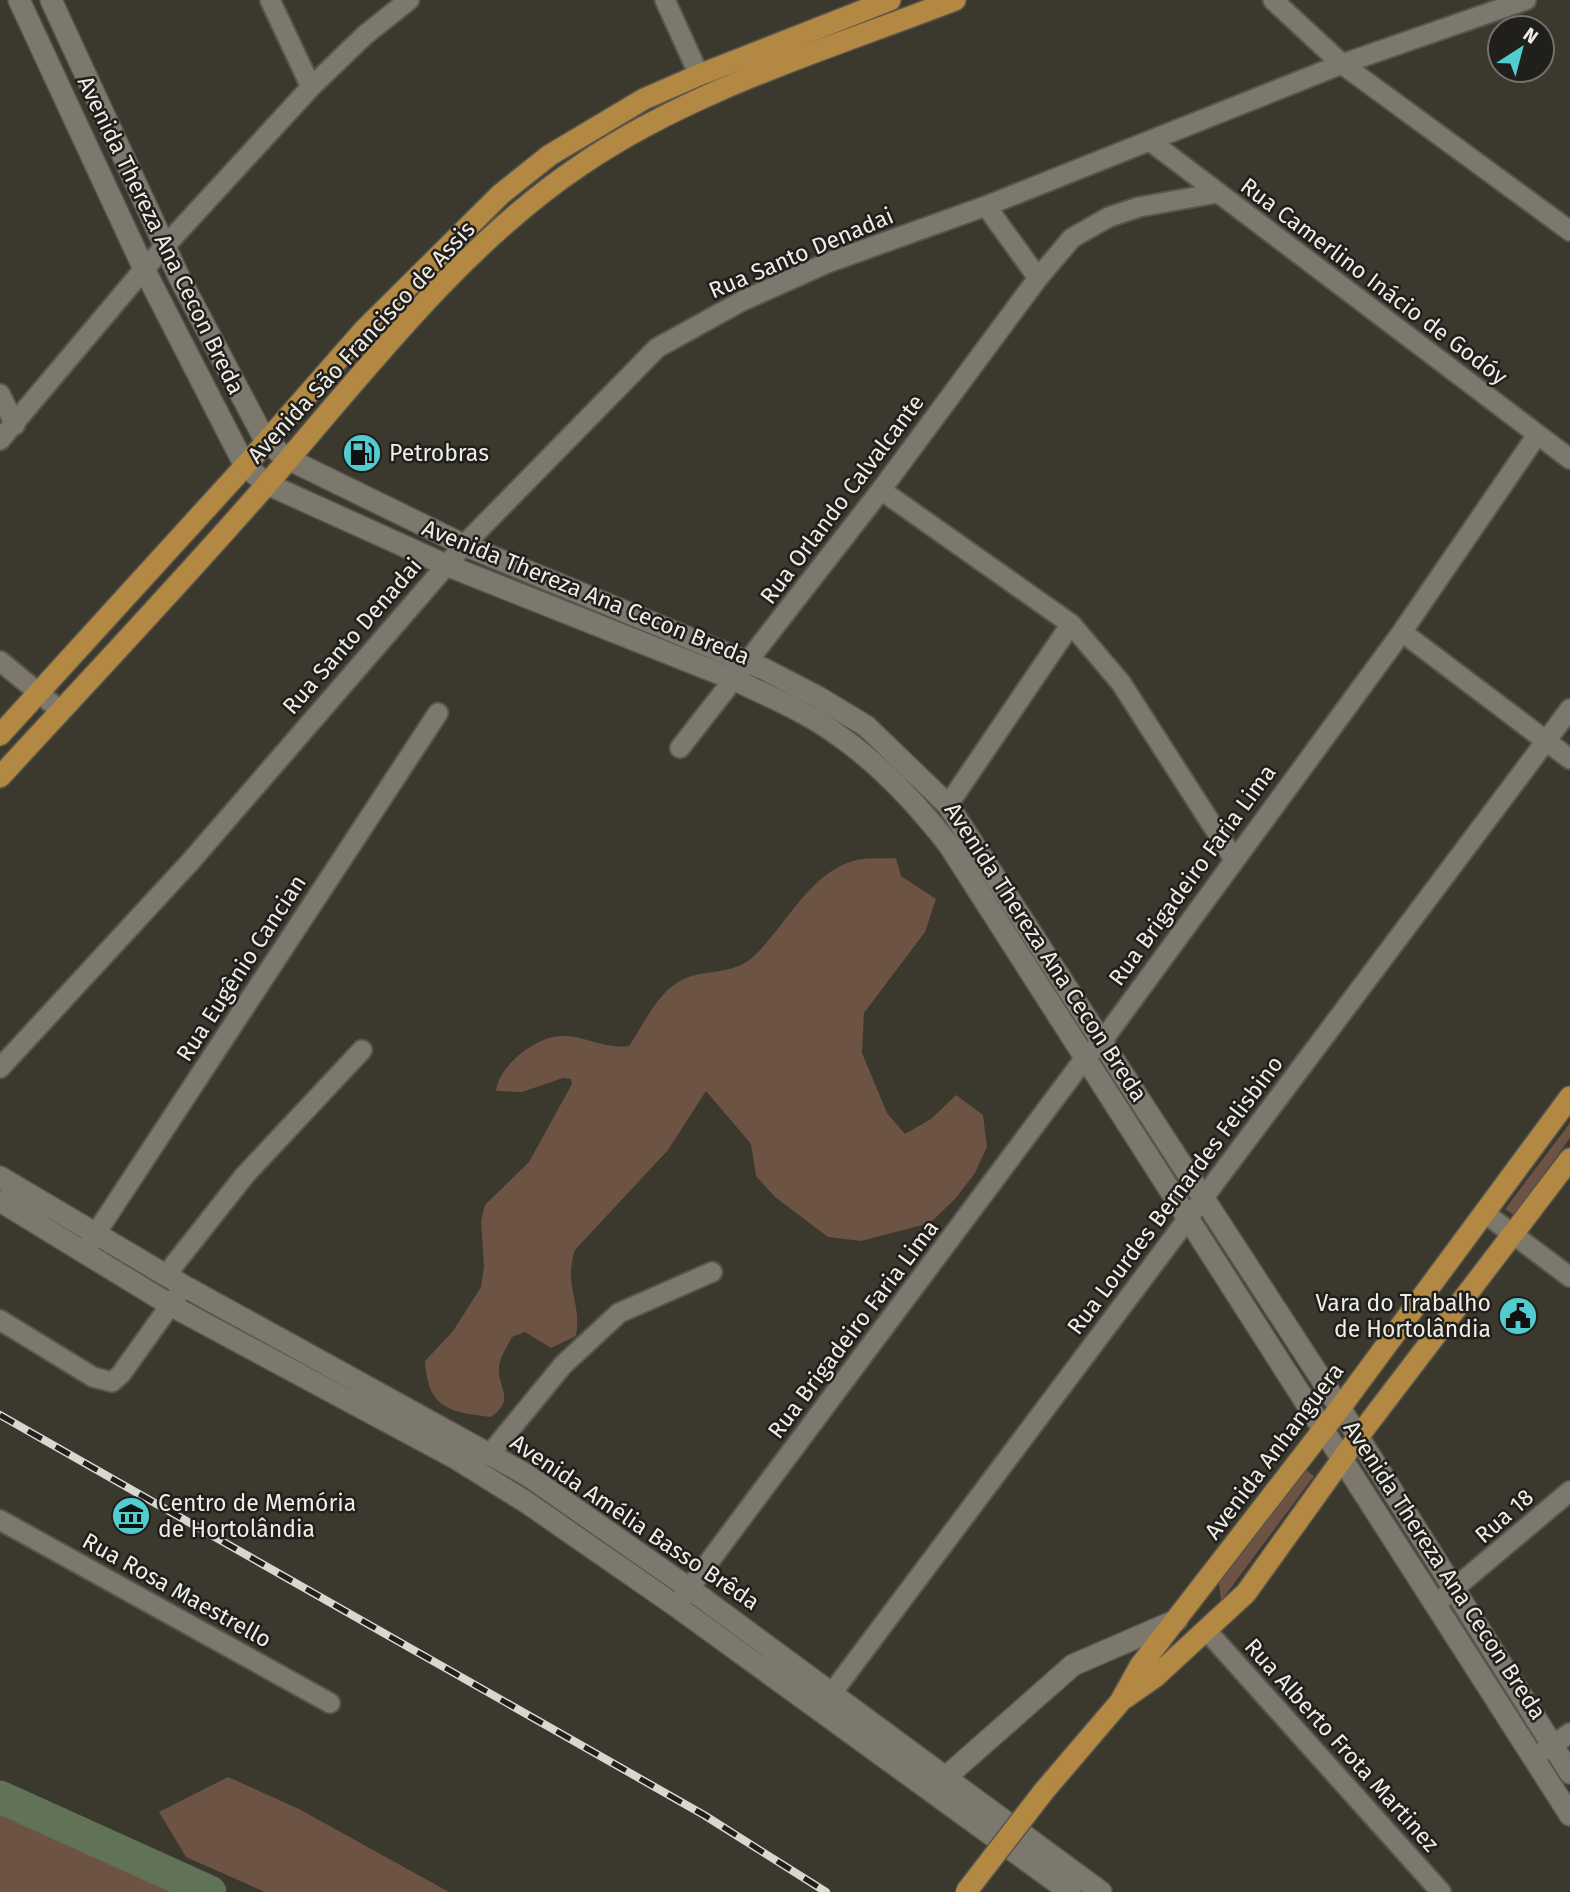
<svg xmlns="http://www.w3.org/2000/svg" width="1570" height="1892" viewBox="0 0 1570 1892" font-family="'Fira Sans',sans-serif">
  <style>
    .green { fill: #6c5344 }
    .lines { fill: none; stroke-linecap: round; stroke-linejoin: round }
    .river { stroke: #617357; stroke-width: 33 }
    .street-casing { stroke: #57554c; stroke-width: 23 }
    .secondary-casing { stroke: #57554c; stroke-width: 24 }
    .primary-casing { stroke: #57554c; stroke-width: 24 }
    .street { stroke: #7c786d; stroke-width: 19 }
    .secondary { stroke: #7c786d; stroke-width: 21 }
    .primary { stroke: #b38842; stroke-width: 21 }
    .rail-casing { stroke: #d9d7d0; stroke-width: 8 }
    .rail { stroke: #201f1b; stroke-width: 5; stroke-dasharray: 16; stroke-linecap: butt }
    .primary-bridge-casing { stroke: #57554c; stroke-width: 24; stroke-linecap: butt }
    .primary-bridge { stroke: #b38842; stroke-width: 21 }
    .labels { text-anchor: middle; stroke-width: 5; stroke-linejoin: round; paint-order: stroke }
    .street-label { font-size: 23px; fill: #efede7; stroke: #201f1b }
    .poi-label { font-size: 23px; fill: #efede7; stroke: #201f1b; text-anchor: start }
  </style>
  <rect width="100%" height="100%" fill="#3b382e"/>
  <path class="green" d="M 896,858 L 901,876 L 936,899 L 925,932 L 864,1013 L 862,1053 L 887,1113 L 905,1134 L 931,1119 L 956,1095 L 983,1115 L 987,1147 L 975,1173 L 955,1199 L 930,1223 L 861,1241 L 828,1237 L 775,1197 L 756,1176 L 751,1144 L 706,1091 L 668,1150 L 575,1250 C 563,1286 582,1301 576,1336 L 551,1348 L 525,1332 L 512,1337 C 508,1345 502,1354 500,1362 C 493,1385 519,1397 491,1417 C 448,1412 428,1408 425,1361 L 453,1331 L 481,1287 L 484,1266 L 481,1221 L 485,1205 L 529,1162 L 572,1084 L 571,1079 L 563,1078 L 522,1092 L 496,1091 C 499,1066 534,1038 559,1036 C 582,1034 605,1050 629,1046 C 646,1021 660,985 692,976 C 713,970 735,973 753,957 C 785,927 809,874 853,861 C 866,857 883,859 896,858 Z
    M 1570,1123 L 1570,1138 L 1514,1215 L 1505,1209 Z
    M 1305,1469 L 1314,1476 L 1221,1601 L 1219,1583 Z
    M 228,1777 L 299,1809 L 449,1892 L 265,1892 L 186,1857 L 159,1812 Z
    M 0,1809 L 189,1892 L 0,1892 Z"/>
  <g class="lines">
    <path class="river" d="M 0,1797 L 210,1892"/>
    <g class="street-casing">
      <path id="street" d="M 270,0 L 311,87
        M 665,0 L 699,75
        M 1273,0 L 1342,64 L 1570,231
        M 1150,141 L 1570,459
        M 986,206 L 1038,278
        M 0,394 L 15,425
        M 0,440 L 144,269 L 311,87 L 365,35 L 409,0
        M 881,490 L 1071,624 L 1121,683 L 1234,859
        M 1402,632 L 1570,759
        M 0,661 L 61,711
        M 680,748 L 881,490 L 1038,278 L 1072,238 L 1109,217 L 1139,207 L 1217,193
        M 948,805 L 1071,624
        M 0,1068 L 191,861 L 464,545 L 657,348 L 742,301 L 827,263 L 986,206 L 1342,64 L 1526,0
        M 1486,1214 L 1570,1277
        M 87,1247 L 438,713
        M 166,1275 L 245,1175 L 362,1050
        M 0,1320 L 93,1377 L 112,1382 L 121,1374 L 184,1286
        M 490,1454 L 563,1365 L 619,1313 L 712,1272
        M 0,1520 L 330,1703
        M 1437,1603 L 1570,1491
        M 676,1606 L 1085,1058 L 1103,1040 L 1402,632 L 1537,435
        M 1207,1631 L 1441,1892
        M 823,1705 L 1570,709
        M 1539,1754 L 1570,1733"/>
    </g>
    <g class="secondary-casing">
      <path id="secondary" d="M 19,0 L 144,269 L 245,466 L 267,484 L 446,565 L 733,679 C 768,696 807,712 838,735 C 881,765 917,804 949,845 L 1570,1815
        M 51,0 L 180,279 L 266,442 L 288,459 L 464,545 L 764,669 L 818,697 L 866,726 L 948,805 L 1340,1408 L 1570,1773
        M 0,1177 L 184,1286 L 527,1475 L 690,1589 L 1101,1892
        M 0,1201 L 172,1306 L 457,1459 L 526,1502 L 676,1606 L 1070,1892
        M 946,1777 L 1073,1665 L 1177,1620"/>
    </g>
    <g class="primary-casing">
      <path id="primary" d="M 0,735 L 245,466 L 364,330 L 501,194 L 550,155 L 644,99 L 699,75 L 890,0
        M 0,777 C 89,680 181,583 268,483 C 363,374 460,246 581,165 C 692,89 831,48 955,0
        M 1125,1698 L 1155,1677 L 1246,1593 L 1358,1437 L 1570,1159
        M 1044,1791 L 1120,1702 L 1140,1666 L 1340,1408 L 1570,1097"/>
    </g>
    <use href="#street" class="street"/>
    <use href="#secondary" class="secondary"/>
    <use href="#primary" class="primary"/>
    <g class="rail-casing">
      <path id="rail" d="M 0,1415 L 704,1815 L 826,1892"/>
    </g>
    <use href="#rail" class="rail"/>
    <g class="primary-bridge-casing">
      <path id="primary-bridge" d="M 966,1892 L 1044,1791"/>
    </g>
    <use href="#primary-bridge" class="primary-bridge"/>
  </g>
  <defs>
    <g id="fuel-disc" transform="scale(2.0125)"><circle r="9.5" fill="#52cdcf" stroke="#201f1b"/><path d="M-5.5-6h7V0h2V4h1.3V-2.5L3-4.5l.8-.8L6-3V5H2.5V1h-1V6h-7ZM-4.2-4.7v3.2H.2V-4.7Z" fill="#111"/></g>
    <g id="civic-disc" transform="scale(2.0125)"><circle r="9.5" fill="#52cdcf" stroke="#201f1b"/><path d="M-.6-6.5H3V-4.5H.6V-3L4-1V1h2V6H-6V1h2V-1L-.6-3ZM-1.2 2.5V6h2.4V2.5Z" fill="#111"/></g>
    <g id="museum-disc" transform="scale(2.0125)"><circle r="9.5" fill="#52cdcf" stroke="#201f1b"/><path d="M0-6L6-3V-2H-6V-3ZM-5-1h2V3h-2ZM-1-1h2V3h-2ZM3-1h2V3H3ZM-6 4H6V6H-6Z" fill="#111"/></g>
  </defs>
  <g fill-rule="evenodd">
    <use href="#fuel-disc" x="362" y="453"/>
    <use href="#civic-disc" x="1518" y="1316"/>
    <use href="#museum-disc" x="131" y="1516"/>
  </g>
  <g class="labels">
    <g class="street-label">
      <text transform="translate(161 235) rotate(64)" y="8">Avenida Thereza Ana Cecon Breda</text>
      <text transform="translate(801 253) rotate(-23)" y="8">Rua Santo Denadai</text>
      <text transform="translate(1374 281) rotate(37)" y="8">Rua Camerlino Inácio de Godóy</text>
      <text transform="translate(361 342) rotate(-47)" y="8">Avenida São Francisco de Assis</text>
      <text transform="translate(842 499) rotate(-53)" y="8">Rua Orlando Calvalcante</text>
      <text transform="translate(586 592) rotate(22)" y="8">Avenida Thereza Ana Cecon Breda</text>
      <text transform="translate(352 636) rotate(-49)" y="8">Rua Santo Denadai</text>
      <text transform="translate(1192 875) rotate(-54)" y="8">Rua Brigadeiro Faria Lima</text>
      <text transform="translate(1046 952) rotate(57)" y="8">Avenida Thereza Ana Cecon Breda</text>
      <text transform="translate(241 968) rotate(-57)" y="8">Rua Eugênio Cancian</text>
      <text transform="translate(1175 1195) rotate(-53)" y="8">Rua Lourdes Bernardes Felisbino</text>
      <text transform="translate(853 1329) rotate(-53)" y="8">Rua Brigadeiro Faria Lima</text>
      <text transform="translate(1274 1451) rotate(-53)" y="8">Avenida Anhanguera</text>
      <text transform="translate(1504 1516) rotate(-41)" y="8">Rua 18</text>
      <text transform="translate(635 1522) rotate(34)" y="8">Avenida Amélia Basso Brêda</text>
      <text transform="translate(1445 1570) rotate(57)" y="8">Avenida Thereza Ana Cecon Breda</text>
      <text transform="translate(177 1590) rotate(29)" y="8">Rua Rosa Maestrello</text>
      <text transform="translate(1342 1745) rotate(48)" y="8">Rua Alberto Frota Martinez</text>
    </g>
    <g class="poi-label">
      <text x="389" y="461">Petrobras</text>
      <text x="1491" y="1311" text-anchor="end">Vara do Trabalho<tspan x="1491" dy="26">de Hortolândia</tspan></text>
      <text x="158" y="1511">Centro de Memória<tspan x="158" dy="26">de Hortolândia</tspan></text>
    </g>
  </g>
  <g transform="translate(1521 49) rotate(36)"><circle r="33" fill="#201f1b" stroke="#73716d" stroke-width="2"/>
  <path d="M0-5L12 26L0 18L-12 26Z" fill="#52cdcf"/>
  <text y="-10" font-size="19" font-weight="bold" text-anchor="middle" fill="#efede7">N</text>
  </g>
</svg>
